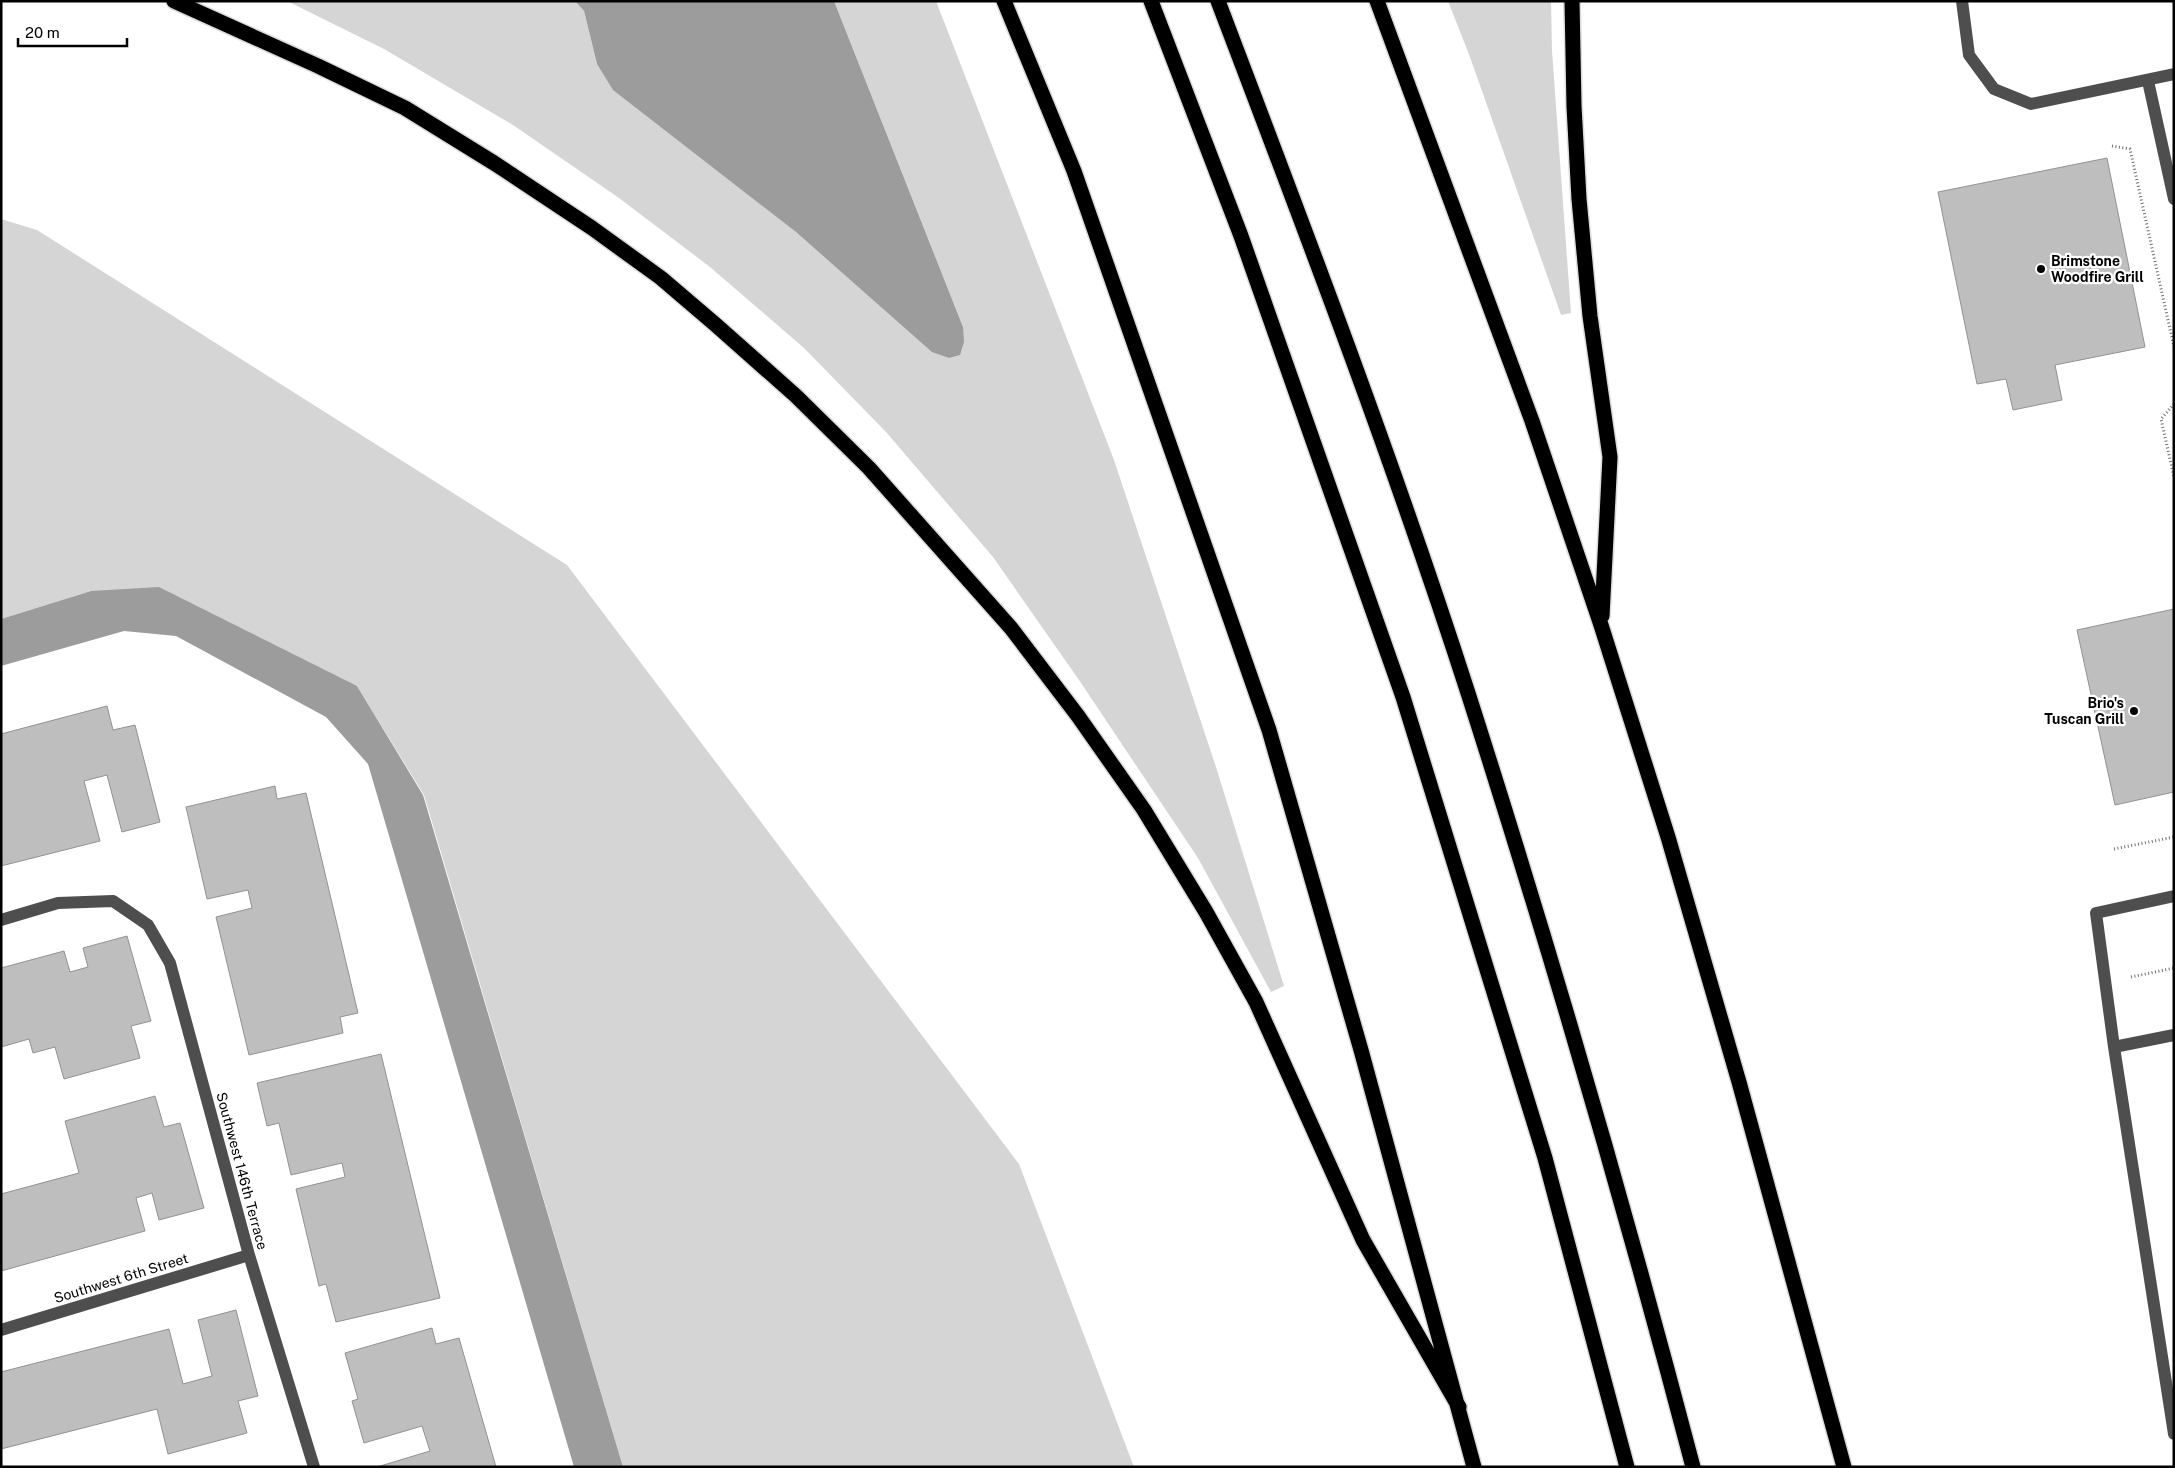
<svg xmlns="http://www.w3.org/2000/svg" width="2175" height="1468" viewBox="0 0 2175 1468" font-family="'Public Sans',sans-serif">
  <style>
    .green { fill: #d5d5d5 }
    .water { fill: #9c9c9c }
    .building { fill: #bebebe; stroke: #929292 }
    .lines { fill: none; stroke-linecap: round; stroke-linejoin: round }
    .highway-casing { stroke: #dbdbdb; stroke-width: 18 }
    .path { stroke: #707070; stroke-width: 3; stroke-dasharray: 1 2.5; stroke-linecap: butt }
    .minor { stroke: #4e4e4e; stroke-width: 12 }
    .highway { stroke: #000; stroke-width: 15 }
    .poi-dot { fill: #000; stroke: #fff; stroke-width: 2 }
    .labels { text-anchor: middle; stroke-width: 4.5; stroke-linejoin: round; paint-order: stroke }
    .poi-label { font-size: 14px; font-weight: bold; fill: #000; stroke: #fff; text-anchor: start }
    .street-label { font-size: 14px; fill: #000; stroke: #fff }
  </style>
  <rect width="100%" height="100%" fill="#fff"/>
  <path class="green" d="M 287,1 L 575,1 L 584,11 L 597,64 L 796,232 L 932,351 L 949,358 L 963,327 L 834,1 L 936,1 L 1114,460 L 1216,767 L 1284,986 L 1271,992 L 1198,858 L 1079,680 L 993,557 L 886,432 L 804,348 L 710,267 L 619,198 L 513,125 L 384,49 Z
    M 1448,1 L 1551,1 L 1552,51 L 1571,313 L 1561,315 L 1470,57 Z
    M 1,219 L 37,230 L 567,565 L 1019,1164 L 1134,1467 L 623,1467 L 424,795 L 357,686 L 91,591 L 1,619 Z"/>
  <path class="water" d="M 575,1 L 834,1 L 963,327 L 964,342 L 960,355 L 949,358 L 932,352 L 796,232 L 613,90 L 597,64 L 584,11 Z
    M 159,587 L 357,686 L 423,795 L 623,1467 L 574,1467 L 368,764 L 326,717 L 176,636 L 124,631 L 1,666 L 1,619 L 91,591 Z"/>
  <path class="building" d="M 2107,158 L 2145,347 L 2055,365 L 2062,400 L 2013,410 L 2006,379 L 1977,384 L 1938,192 Z
    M 2174,609 L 2174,792 L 2115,805 L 2077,630 Z
    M 107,706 L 113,730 L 135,725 L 160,822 L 122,832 L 107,775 L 84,781 L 100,841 L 1,866 L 1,734 Z
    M 275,786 L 277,799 L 306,793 L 358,1013 L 340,1017 L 343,1033 L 249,1055 L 216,917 L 252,908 L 248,890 L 207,899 L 186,807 Z
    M 127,936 L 151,1021 L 131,1026 L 140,1058 L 64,1079 L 55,1047 L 33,1053 L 29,1039 L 1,1047 L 1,968 L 64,951 L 70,972 L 88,967 L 83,948 Z
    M 381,1054 L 440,1298 L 336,1322 L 326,1284 L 319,1286 L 296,1189 L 345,1177 L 342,1163 L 291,1175 L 279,1123 L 267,1126 L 257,1083 Z
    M 155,1096 L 164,1127 L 180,1123 L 204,1208 L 159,1220 L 152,1193 L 136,1198 L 145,1231 L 1,1271 L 1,1194 L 79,1173 L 65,1121 Z
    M 236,1310 L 258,1396 L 238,1401 L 247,1433 L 168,1454 L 157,1409 L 1,1449 L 1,1372 L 169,1329 L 183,1384 L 212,1376 L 198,1320 Z
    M 432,1328 L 436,1344 L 459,1338 L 496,1467 L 377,1467 L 430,1451 L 422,1426 L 364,1443 L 352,1401 L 358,1399 L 345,1353 Z"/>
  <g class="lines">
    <g class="highway-casing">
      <path id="highway" d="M 174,1 L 318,66 L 405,108 L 494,163 L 592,228 L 661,278 L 716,325 L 796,396 L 869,468 L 1011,628 L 1078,716 L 1144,810 L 1206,912 L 1256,1002 L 1363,1240 L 1459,1407
        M 1004,1 L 1074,171 L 1269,730 L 1361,1050 L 1474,1467
        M 1151,1 L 1241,236 L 1403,697 L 1545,1158 L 1627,1467
        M 1218,1 C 1305,230 1393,460 1468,693 C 1550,949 1625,1207 1693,1467
        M 1377,1 L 1532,421 L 1601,625 L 1668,837 L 1739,1082 L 1844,1467
        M 1572,1 L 1574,106 L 1579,199 L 1590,316 L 1610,457 L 1602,616"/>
    </g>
    <path class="path" d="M 2112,146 L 2130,149 L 2174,347
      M 2174,404 L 2161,419 L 2174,477
      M 2114,849 L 2174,837
      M 2131,977 L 2174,968"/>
    <path class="minor" d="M 1962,1 L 1969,55 L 1994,89 L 2031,104 L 2174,74
      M 2148,81 L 2174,199
      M 2174,896 L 2096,913 L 2114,1047 L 2174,1434
      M 1,920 L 58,903 L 113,901 L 148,925 L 170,963 L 249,1255 L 314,1467
      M 2114,1047 L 2174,1035
      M 1,1330 L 249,1255"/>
    <use href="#highway" class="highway"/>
  </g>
  <g class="poi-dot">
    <circle cx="2041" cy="269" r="5"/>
    <circle cx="2134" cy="711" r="5"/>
  </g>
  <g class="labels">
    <g class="poi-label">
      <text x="2051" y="266">Brimstone<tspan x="2051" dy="16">Woodfire Grill</tspan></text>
      <text x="2124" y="708" text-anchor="end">Brio's<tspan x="2124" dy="16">Tuscan Grill</tspan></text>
    </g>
    <g class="street-label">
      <text transform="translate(242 1171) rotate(75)" y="5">Southwest 146th Terrace</text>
      <text transform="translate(121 1278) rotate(-17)" y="5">Southwest 6th Street</text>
    </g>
  </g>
  <rect width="2175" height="1468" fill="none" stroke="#000000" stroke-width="5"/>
  <path d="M18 38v8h109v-8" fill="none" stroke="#000000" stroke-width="2.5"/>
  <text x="25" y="38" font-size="15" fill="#000000" stroke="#ffffff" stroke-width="4" paint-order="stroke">20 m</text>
</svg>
